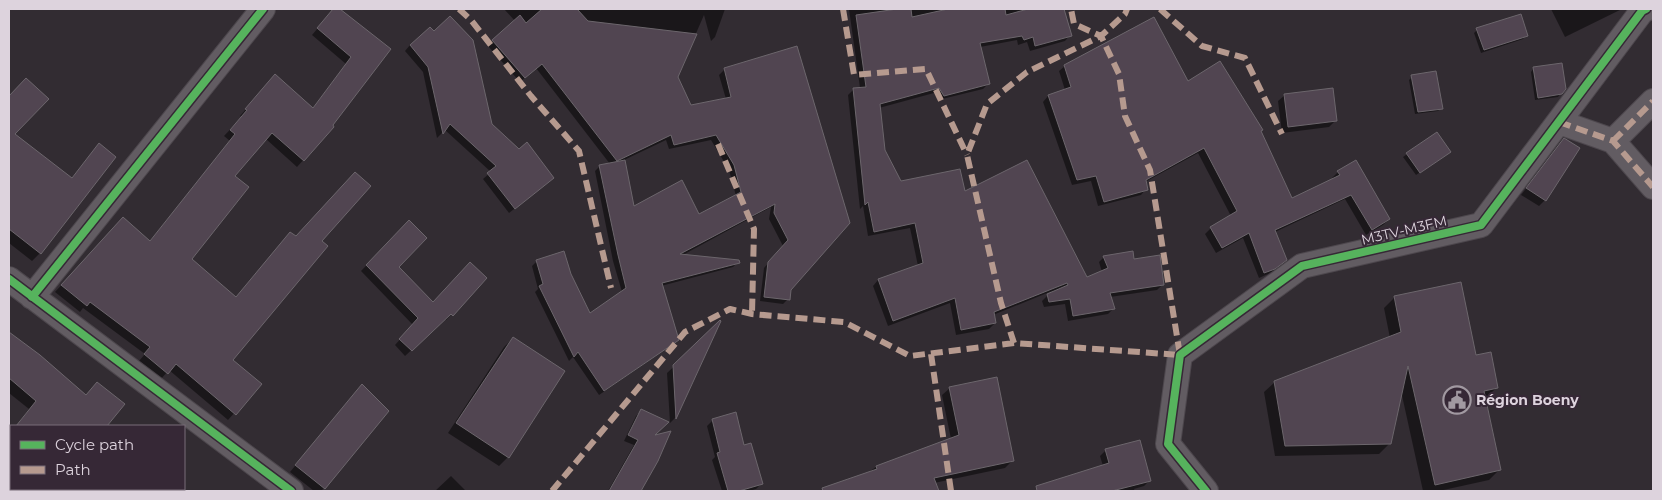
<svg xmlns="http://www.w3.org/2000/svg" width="1662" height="500" viewBox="0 0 1662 500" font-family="Montserrat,sans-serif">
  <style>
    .shadow { fill: #0007; fill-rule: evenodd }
    .building { fill: #514551; stroke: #6c666c }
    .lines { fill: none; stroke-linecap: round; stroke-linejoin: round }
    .street-casing { stroke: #4d474d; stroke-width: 26 }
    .street { stroke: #625c62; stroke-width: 24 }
    .quiet { stroke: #b69a8f; stroke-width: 6; stroke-dasharray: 12 6; stroke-linecap: butt }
    .cycleway-casing { stroke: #362836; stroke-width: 11 }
    .cycleway { stroke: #56b35d; stroke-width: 8 }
    .labels { text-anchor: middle; stroke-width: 4; stroke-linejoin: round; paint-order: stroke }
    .street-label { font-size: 14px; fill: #ddd3dd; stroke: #362836 }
    .poi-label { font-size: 14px; font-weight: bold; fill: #ddd3dd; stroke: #362836; text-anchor: start }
  </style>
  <rect width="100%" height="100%" fill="#322c32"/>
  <path class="shadow" d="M 334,9 L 338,9 L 389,49 L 331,126 L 333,127 L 297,167 L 266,139 L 233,176 L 190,259 L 235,299 L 295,238 L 320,241 L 231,360 L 260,384 L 228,420 L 169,370 L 161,379 L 139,361 L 145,354 L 83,308 L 80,312 L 55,292 L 117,225 L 149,242 L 230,141 L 224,136 L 242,117 L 240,116 L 269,82 L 312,109 L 346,64 L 312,35 Z
    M 504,9 L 725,9 L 715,37 L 711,41 L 704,15 L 677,77 L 690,107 L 726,99 L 719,75 L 725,69 L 796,47 L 790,289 L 788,299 L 783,304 L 760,301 L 764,268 L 783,246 L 769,219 L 771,207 L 681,256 L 738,262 L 733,267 L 661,286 L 678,339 L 672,345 L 599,395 L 573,357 L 569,361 L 535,292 L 538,289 L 532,266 L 537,261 L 570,274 L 589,315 L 622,292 L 613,261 L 595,171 L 600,166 L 610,164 L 536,68 L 520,82 L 488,46 L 515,21 ZM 666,140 L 669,149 L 711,140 L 729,170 L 736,196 L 699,216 L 633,208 L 624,160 Z
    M 849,9 L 1063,9 L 1070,35 L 1065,41 L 1030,51 L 1027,42 L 1018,45 L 1017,40 L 980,47 L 989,83 L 983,89 L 938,100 L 934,93 L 879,108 L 883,150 L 900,183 L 964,193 L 1087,279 L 1102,272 L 1099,262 L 1104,257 L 1133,260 L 1163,284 L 1157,290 L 1110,297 L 1113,309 L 1108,314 L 1068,321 L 1065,304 L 1044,307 L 1042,301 L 1052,291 L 993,315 L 995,323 L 989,329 L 956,335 L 950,303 L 888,326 L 873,286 L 878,280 L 918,266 L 910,228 L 868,236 L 863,206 L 860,209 L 848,95 L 854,89 L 860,88 Z
    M 1551,9 L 1622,9 L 1565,37 Z
    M 1477,30 L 1526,35 L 1523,39 L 1481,53 L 1474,33 Z
    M 410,45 L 491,124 L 547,183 L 509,213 L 483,179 L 491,172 L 445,130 L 437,138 L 423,72 L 405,51 Z
    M 1065,66 L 1187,83 L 1260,132 L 1291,199 L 1334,180 L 1332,178 L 1338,172 L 1389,219 L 1383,225 L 1366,235 L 1345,199 L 1275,232 L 1280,266 L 1268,274 L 1259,278 L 1243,238 L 1216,253 L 1205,234 L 1211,228 L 1231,216 L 1198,153 L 1145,182 L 1146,189 L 1141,195 L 1098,206 L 1091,181 L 1072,185 L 1043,102 L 1048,96 L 1065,90 L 1059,71 Z
    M 1534,68 L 1561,93 L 1558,97 L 1535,100 L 1531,72 Z
    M 1412,77 L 1441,108 L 1438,111 L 1415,114 L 1409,80 Z
    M 1285,95 L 1335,121 L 1329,127 L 1282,133 L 1278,101 Z
    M 9,131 L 71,179 L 99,145 L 114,157 L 40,253 L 32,261 L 9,243 Z
    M 1437,133 L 1446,155 L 1416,175 L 1403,157 Z
    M 1564,140 L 1545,200 L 1539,206 L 1521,195 Z
    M 409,222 L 397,267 L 433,303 L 485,278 L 446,320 L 445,319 L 405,356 L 395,345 L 413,325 L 361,271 Z
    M 1394,298 L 1496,388 L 1486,398 L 1500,469 L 1489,480 L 1439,491 L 1423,491 L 1401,391 L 1390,443 L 1379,454 L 1275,456 L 1264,392 L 1275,382 L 1390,338 L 1384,308 Z
    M 717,326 L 675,418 L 670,423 L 667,373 Z
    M 9,333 L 39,356 L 86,396 L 124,404 L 107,426 L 16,426 L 29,409 L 9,393 Z
    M 513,338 L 508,457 L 499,466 L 448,433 L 504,347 Z
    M 950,388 L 1013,460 L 1005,468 L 934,483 L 937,490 L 936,491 L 855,491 L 852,484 L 876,467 L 951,439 L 942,395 Z
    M 356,392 L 324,488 L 321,491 L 314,491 L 290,472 Z
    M 641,411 L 651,438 L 657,460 L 640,491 L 608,491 L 634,445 L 624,441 L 636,416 Z
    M 713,420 L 761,484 L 756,489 L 749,491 L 722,491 L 712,460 L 715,457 L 707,426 Z
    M 11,432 L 11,489 L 38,489 L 41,491 L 9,491 L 9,435 Z
    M 1106,450 L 1149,481 L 1144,486 L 1134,489 L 1135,491 L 1036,491 L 1042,486 L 1103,466 L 1100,456 Z
    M 451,476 L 466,491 L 435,491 Z
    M 87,489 L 178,489 L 181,491 L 90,491 Z"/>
  <path class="building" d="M 333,9 L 340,9 L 391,49 L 333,125 L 334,127 L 304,161 L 272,133 L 235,176 L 249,187 L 192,259 L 236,297 L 290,232 L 296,236 L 355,172 L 371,186 L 322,241 L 328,246 L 233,360 L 262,384 L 236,415 L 176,364 L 168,374 L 144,354 L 150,347 L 90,302 L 87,306 L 61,285 L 123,217 L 150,241 L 235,134 L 230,130 L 247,110 L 245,109 L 275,74 L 313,108 L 351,57 L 317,28 Z
    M 542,9 L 577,9 L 588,21 L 697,34 L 678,77 L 691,105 L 731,97 L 724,68 L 797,46 L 850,223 L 791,290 L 790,300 L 764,297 L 768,262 L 788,240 L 774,213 L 775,204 L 680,254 L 739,260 L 740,263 L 662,283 L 679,340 L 604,391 L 578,352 L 574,357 L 539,286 L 543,284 L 536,260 L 564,251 L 571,274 L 590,313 L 626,288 L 618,255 L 599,165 L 625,160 L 634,206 L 682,180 L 699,214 L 741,192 L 734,165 L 716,135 L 674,145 L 671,135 L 617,161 L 542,64 L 525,78 L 492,40 L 520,15 L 526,23 Z
    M 897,9 L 911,9 L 912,17 L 948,9 L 1005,9 L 1006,15 L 1028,9 L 1064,9 L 1072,36 L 1035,46 L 1033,37 L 1024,40 L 1022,36 L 980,43 L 990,84 L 944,96 L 939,88 L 880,104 L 885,150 L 901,181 L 960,169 L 965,191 L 1027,160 L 1087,277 L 1108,268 L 1103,256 L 1133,251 L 1134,259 L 1160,255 L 1164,285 L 1110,293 L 1115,309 L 1073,316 L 1070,299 L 1049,302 L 1047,294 L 1068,285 L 1067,283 L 994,312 L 996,323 L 961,330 L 955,298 L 893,321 L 878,279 L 923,263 L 915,223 L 874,232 L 868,202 L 865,205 L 853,88 L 866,87 L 856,15 Z
    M 1521,14 L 1528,36 L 1484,50 L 1476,28 Z
    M 450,16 L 473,40 L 492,124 L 519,149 L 527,142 L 554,178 L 515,209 L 487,173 L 496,166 L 450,124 L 443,134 L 428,67 L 410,45 L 430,27 L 434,31 Z
    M 1154,17 L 1188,81 L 1220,61 L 1263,130 L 1261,131 L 1292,198 L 1340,175 L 1337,171 L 1356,160 L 1390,219 L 1372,230 L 1351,195 L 1275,230 L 1287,260 L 1275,269 L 1264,273 L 1249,233 L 1222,248 L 1210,227 L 1237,211 L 1204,148 L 1146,180 L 1148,190 L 1104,202 L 1096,176 L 1077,180 L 1048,95 L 1071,87 L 1064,65 Z
    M 1562,63 L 1566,89 L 1562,94 L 1538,98 L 1533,67 Z
    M 1436,71 L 1443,109 L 1418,112 L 1411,75 Z
    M 26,78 L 49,99 L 15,134 L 72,178 L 99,143 L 116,157 L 41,254 L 9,229 L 9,96 Z
    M 1333,88 L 1337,121 L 1288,127 L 1284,94 Z
    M 1437,132 L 1451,152 L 1420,173 L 1406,153 Z
    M 1564,138 L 1580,148 L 1546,201 L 1526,188 Z
    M 409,220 L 427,238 L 399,267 L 433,302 L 470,262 L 487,278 L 453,316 L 451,314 L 412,351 L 399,339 L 418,318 L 366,265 Z
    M 1461,282 L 1476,355 L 1491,352 L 1498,388 L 1484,391 L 1501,470 L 1435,485 L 1408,366 L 1391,444 L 1285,446 L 1274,381 L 1401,332 L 1394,296 Z
    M 720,320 L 721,321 L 676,419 L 673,365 Z
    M 9,332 L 40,355 L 86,395 L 97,382 L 125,404 L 107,426 L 16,426 L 36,401 L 9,378 Z
    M 513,337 L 565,371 L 509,458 L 456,423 Z
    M 997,377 L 1014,461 L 934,478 L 939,491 L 823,491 L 822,488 L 877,469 L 876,466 L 959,435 L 949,387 Z
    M 362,384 L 389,411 L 325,489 L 295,465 Z
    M 641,409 L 669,422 L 655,435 L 671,431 L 658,461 L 641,491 L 609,491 L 638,440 L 628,435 Z
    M 736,412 L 744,445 L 751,443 L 763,484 L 739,491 L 728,491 L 717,453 L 720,452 L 712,419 Z
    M 1140,440 L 1151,481 L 1112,491 L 1037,491 L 1036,486 L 1109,463 L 1105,449 Z"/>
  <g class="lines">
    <g class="street-casing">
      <path id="street" d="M 1559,122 L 1613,141 L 1653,187
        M 1613,141 L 1653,101
        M 9,279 L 291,491
        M 32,297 L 263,9
        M 1206,491 L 1168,444 L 1180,355 L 1302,266 L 1481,225 L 1642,11 L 1646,9"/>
    </g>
    <use href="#street" class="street"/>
    <path class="quiet" d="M 459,9 L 471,20 L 531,96 L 579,151 L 611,288
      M 843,9 L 854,75 L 926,69 L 967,155
      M 1160,9 L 1202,46 L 1245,58 L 1282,134
      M 1559,122 L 1613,141 L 1653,187
      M 1613,141 L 1653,101
      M 718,144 L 754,229 L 752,314
      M 1014,343 L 1001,303 L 967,155 L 987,104 L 1027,72 L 1101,36 L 1125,14 L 1127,9
      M 931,354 L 951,491
      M 552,491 L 685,332 L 730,309 L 752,314 L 844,322 L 910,356 L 1014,343 L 1180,355 L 1150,170 L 1125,116 L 1119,74 L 1101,36 L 1074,24 L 1071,9"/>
    <g class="cycleway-casing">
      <path id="cycleway" d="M 9,279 L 291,491
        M 32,297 L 263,9
        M 1206,491 L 1168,444 L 1180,355 L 1302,266 L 1481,225 L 1642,11 L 1646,9"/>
    </g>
    <use href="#cycleway" class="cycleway"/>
  </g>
  <defs>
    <g id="civic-ring" transform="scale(1.4375)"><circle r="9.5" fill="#362836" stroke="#a199a1" stroke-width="1.5"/><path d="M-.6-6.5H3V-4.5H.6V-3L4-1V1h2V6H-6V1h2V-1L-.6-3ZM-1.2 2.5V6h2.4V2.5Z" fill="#a199a1"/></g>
  </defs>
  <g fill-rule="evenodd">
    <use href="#civic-ring" x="1457" y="400"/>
  </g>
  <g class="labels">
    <g class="street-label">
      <text transform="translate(1404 230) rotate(-13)" y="5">M3TV-M3FM</text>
    </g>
    <g class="poi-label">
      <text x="1476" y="405">Région Boeny</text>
    </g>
  </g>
  <rect width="1662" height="500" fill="none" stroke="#ddd3dd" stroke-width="20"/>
  <rect x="10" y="425" width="175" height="65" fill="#362836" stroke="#796c79"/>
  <rect x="20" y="441" width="25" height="8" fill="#56b35d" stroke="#796c79"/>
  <text x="55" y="450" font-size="15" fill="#ddd3dd">Cycle path</text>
  <rect x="20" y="466" width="25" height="8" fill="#b69a8f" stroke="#796c79"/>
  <text x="55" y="475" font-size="15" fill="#ddd3dd">Path</text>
</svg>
